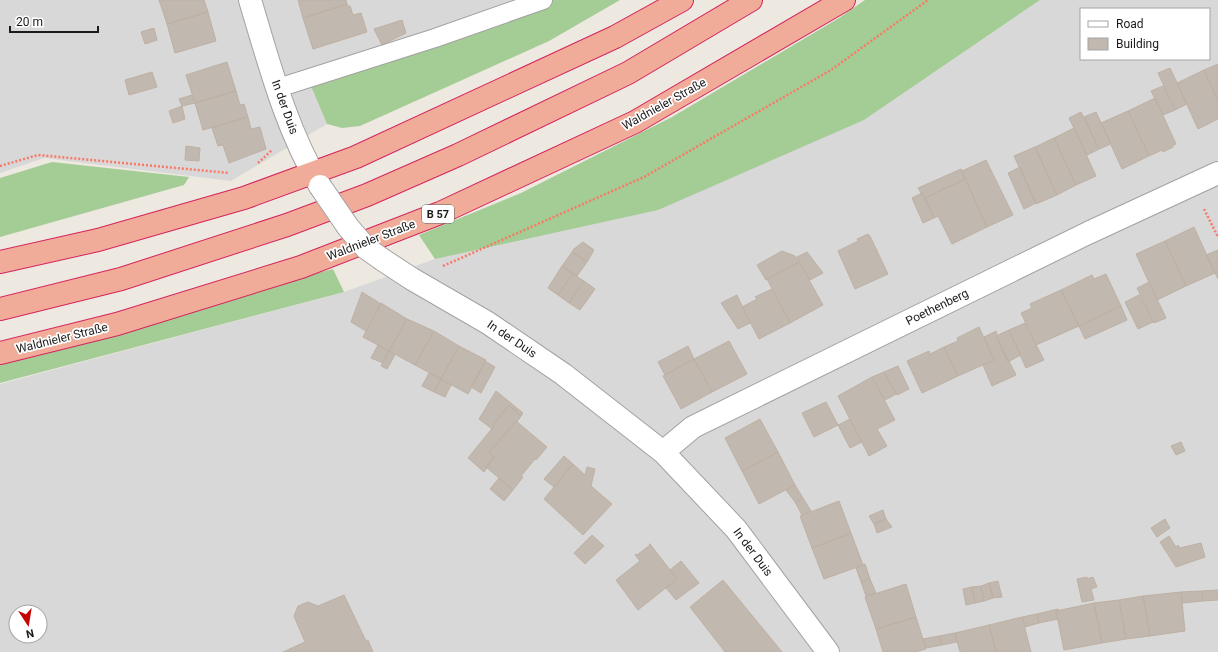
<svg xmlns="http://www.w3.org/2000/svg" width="1218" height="652" viewBox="0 0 1218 652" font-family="Roboto,sans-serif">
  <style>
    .residential { fill: #d9d8d8; fill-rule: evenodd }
    .forest { fill: #a4cc95 }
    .building { fill: #c1b8b0; stroke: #beb0a3 }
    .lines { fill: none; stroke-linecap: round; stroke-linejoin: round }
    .service-casing { stroke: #a2a2a2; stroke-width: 20 }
    .minor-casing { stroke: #a2a2a2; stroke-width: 24 }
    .trunk-casing { stroke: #d4245d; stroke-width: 24 }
    .path { stroke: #f97866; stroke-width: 2.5; stroke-dasharray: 2 2; stroke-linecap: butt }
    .service { stroke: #fff; stroke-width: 18 }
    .minor { stroke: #fff; stroke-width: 22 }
    .trunk { stroke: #f0ac98; stroke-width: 22 }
    .minor-bridge-casing { stroke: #a2a2a2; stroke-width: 24; stroke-linecap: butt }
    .minor-bridge { stroke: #fff; stroke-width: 22 }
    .labels { text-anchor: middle; stroke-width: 3.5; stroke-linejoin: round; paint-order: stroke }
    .shield { fill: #fff; stroke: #5f5f5f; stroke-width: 1 }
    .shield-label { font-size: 11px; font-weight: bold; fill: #1b1b1b }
    .street-label { font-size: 12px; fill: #1b1b1b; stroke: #fff }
  </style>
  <rect width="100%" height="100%" fill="#ede9e1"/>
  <path class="residential" d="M 0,0 L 526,0 L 304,71 L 327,124 L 231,181 L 44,158 L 0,173 Z
    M 1040,0 L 1218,0 L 1218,652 L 0,652 L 0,384 L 344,292 L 435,259 L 864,120 ZM 1081,9 L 1209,9 L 1209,59 L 1081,59 ZM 16,612 L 40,612 L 40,636 L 16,636 Z"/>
  <path class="forest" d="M 526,0 L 620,0 L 549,41 L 360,126 L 342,128 L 327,124 L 304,70 Z
    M 865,0 L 1040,0 L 864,120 L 658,210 L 435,259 L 419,235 L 521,193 L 672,117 L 839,18 Z
    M 52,162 L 189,177 L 184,185 L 0,237 L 0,178 Z
    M 333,269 L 344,292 L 0,383 L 0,358 Z"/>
  <path class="building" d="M 159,0 L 204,0 L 208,12 L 167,24 Z
    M 298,0 L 346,0 L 347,4 L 303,18 Z
    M 347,4 L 348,6 L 350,6 L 353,15 L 361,13 L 367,32 L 313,49 L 303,18 Z
    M 208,12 L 216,41 L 175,53 L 167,24 Z
    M 402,20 L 406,33 L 382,45 L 374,29 Z
    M 154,28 L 157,40 L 145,44 L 141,32 Z
    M 227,62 L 236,91 L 195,103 L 186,75 Z
    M 1218,64 L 1218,101 L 1204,70 Z
    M 1170,68 L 1187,104 L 1175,110 L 1158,73 Z
    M 1204,70 L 1218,101 L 1218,119 L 1198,129 L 1177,83 Z
    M 152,72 L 157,87 L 129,95 L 125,80 Z
    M 1163,86 L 1175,110 L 1163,115 L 1151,91 Z
    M 236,91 L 240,105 L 244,104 L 248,117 L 203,130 L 195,103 Z
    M 192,95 L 195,103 L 182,106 L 179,99 Z
    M 1155,98 L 1176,144 L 1173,145 L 1173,147 L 1163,152 L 1162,150 L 1149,156 L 1128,111 Z
    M 182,106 L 185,119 L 173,123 L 169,111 Z
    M 1128,111 L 1149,156 L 1122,169 L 1101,123 Z
    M 1081,112 L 1099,149 L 1087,155 L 1069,118 Z
    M 1096,112 L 1111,144 L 1099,149 L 1084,117 Z
    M 248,117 L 251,129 L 260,127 L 266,149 L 229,163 L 223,145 L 218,146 L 212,128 Z
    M 1074,128 L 1096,176 L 1076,185 L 1054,138 Z
    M 1054,138 L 1076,185 L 1057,195 L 1035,147 Z
    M 186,146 L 200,148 L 199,161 L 185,160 Z
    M 1035,147 L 1057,195 L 1036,204 L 1014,156 Z
    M 986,160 L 1013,215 L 987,227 L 962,171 Z
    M 1020,167 L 1036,203 L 1024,209 L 1008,173 Z
    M 961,169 L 965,179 L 925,198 L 922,193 L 921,193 L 918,188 Z
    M 965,179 L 987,227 L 952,244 L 938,216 L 934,218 L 925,198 Z
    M 922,193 L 934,218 L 923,223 L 912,198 Z
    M 1194,227 L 1215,273 L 1186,286 L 1165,241 Z
    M 868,234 L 870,236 L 888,274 L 855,289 L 838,251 L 858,241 L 857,239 Z
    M 1165,241 L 1186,286 L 1157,300 L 1136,254 Z
    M 583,242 L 594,250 L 587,262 L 572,252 L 574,249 Z
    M 1218,250 L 1218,279 L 1206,255 Z
    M 782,251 L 795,256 L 799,262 L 766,280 L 757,265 Z
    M 572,252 L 587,262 L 577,276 L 562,266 Z
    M 807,252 L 823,273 L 810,280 L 797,257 Z
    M 799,262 L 823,305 L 790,323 L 767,279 Z
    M 562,266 L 573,274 L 558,295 L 548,288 Z
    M 573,274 L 584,281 L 569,303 L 558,295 Z
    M 1106,274 L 1121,306 L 1079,326 L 1061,290 L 1092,275 L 1094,279 Z
    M 584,281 L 595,289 L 580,310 L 569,303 Z
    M 1149,282 L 1166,318 L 1154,323 L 1137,288 Z
    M 772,289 L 790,323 L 759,339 L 742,307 L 757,299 L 755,297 Z
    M 1061,290 L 1079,326 L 1036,345 L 1021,313 L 1032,308 L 1030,304 Z
    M 362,292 L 381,304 L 366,331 L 351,322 Z
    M 737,295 L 750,323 L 738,329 L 721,303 Z
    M 1139,295 L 1153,322 L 1138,329 L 1125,302 Z
    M 381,303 L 407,319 L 389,351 L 363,337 Z
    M 1121,306 L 1127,320 L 1085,339 L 1079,326 Z
    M 407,319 L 434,331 L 415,365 L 389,351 Z
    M 1025,323 L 1044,360 L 1026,368 L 1009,330 Z
    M 979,327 L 994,360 L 958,376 L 944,347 L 958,341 L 957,338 Z
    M 1009,330 L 1021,355 L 1008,362 L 996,336 Z
    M 434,331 L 459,346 L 441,379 L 415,365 Z
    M 996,331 L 997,335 L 996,336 L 1016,375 L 992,386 L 983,365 L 994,360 L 984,337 Z
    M 729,341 L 747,374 L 712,392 L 694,359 Z
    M 378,345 L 389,351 L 383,363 L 371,358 Z
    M 459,346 L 486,360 L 468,394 L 441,379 Z
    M 688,346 L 694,359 L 665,375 L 658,362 Z
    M 944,347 L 958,376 L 922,393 L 907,361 L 929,351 L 930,354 Z
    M 389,351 L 395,355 L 387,369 L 381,366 Z
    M 694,359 L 712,392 L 681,409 L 663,376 Z
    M 485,361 L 495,367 L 481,393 L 471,387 Z
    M 898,366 L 909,389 L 897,395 L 884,372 Z
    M 884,372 L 896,394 L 885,400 L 872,377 Z
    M 429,373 L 441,379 L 434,392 L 422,386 Z
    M 872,377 L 895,420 L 877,429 L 887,446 L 869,456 L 838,396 Z
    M 441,379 L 451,385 L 445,397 L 434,392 Z
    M 496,391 L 523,413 L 521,416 L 509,405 L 493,425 L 494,426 L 492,429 L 479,419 Z
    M 826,402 L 838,425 L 814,437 L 802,413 Z
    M 509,405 L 521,416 L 517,422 L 516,421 L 489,453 L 494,457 L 484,472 L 468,458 L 494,426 L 493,425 Z
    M 760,419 L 778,452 L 742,471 L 725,438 Z
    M 850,419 L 862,442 L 850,448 L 838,425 Z
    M 516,421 L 547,447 L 536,460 L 535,459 L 521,476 L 523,477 L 513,490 L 486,467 L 494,457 L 489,453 Z
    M 1181,442 L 1185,451 L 1176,455 L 1171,446 Z
    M 778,452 L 795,485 L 759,504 L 742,471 Z
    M 564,456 L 573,464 L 554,487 L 544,479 Z
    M 573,464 L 585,475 L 587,467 L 595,469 L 591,486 L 612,504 L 583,535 L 544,499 Z
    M 499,478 L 513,490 L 504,501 L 490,489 Z
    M 795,485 L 803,498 L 795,502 L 786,490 Z
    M 803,498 L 811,511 L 802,515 L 795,502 Z
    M 839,501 L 851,533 L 812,548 L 800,516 Z
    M 883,510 L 886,519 L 874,524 L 869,516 Z
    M 886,519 L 892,527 L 877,533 L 874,524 Z
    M 1165,519 L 1170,528 L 1157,537 L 1151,528 Z
    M 851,533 L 863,565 L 824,579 L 812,548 Z
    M 592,535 L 604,546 L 585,564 L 574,553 Z
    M 1169,536 L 1176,547 L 1178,545 L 1180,548 L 1201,543 L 1205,557 L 1176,567 L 1160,542 Z
    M 649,544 L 650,544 L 677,579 L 638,610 L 616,580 L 640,561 L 635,555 L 636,554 L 637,555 L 650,545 Z
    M 681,561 L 699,583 L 676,600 L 666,588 L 677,579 L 670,570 Z
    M 865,564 L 870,579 L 861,582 L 856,568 Z
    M 1087,577 L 1087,579 L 1093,577 L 1097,587 L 1091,589 L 1094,600 L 1082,602 L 1077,579 Z
    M 870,579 L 876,593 L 866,596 L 861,582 Z
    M 723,580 L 782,652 L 725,652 L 690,607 Z
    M 998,581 L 1002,597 L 993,598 L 989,583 Z
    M 989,583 L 993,598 L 984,601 L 981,586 Z
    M 906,584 L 916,617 L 876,629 L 865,597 Z
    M 981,586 L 984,601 L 975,603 L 972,587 Z
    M 972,587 L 975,603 L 966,605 L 963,589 Z
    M 1218,590 L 1218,600 L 1203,601 L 1202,591 Z
    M 1202,591 L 1203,601 L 1183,603 L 1181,592 Z
    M 1181,592 L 1185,631 L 1150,636 L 1143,596 Z
    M 344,595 L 366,641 L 368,640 L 373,652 L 283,652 L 305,642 L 294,616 L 298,606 L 308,602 L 318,606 Z
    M 1143,596 L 1150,636 L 1126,639 L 1119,600 Z
    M 1119,600 L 1126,639 L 1102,643 L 1094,603 Z
    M 1094,603 L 1102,643 L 1064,650 L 1056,611 Z
    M 1058,609 L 1059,610 L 1056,611 L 1058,619 L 1039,623 L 1037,614 Z
    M 1037,614 L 1039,623 L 1025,627 L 1022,617 Z
    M 916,617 L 926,649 L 915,652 L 883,652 L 876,629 Z
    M 1022,617 L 1031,652 L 996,652 L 989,625 Z
    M 989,625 L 996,652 L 960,652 L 955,633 Z
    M 955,633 L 957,642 L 942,645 L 939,636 Z
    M 939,636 L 942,645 L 926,648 L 923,639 Z"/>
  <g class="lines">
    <g class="service-casing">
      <path id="service" d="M 278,88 L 435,38 L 543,0"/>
    </g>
    <g class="minor-casing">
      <path id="minor" d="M 250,0 C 269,63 286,129 320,186
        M 383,260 L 412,279 L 488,323 L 563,374 L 663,452 L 736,529 L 828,652
        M 663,452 L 693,427 L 1088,233 L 1218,173"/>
    </g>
    <g class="trunk-casing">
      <path id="trunk" d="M 0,262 L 98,240 L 244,198 L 356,157 L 615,37 L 682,0
        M 0,309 L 121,279 L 287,225 L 367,195 L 458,155 L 628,73 L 751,0
        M 0,353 L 117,324 L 301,267 L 440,213 L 635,122 L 844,0"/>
    </g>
    <path class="path" d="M 258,163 L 272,150
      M 0,166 L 38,155 L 229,173
      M 1204,209 L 1218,237
      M 443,266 L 644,177 L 831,70 L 928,0"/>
    <use href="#service" class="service"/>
    <use href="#minor" class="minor"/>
    <use href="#trunk" class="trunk"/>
    <g class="minor-bridge-casing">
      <path id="minor-bridge" d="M 320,186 L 348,227 L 366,248 L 383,260"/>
    </g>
    <use href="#minor-bridge" class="minor-bridge"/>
  </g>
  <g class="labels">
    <rect class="shield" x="422" y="205" width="32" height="18" rx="3"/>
    <g class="shield-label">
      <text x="438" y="218">B 57</text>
    </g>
    <g class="street-label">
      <text transform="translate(664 104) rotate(-29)" y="4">Waldnieler Straße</text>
      <text transform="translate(285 107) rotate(70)" y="4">In der Duis</text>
      <text transform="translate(371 240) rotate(-21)" y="4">Waldnieler Straße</text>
      <text transform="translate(937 307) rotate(-26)" y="4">Poethenberg</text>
      <text transform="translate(62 338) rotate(-14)" y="4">Waldnieler Straße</text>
      <text transform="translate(512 339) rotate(34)" y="4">In der Duis</text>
      <text transform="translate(753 552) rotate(53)" y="4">In der Duis</text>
    </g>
  </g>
  <rect x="1080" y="8" width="130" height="52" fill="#ffffff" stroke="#a4a4a4"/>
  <rect x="1088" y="21" width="20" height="6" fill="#ffffff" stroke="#a4a4a4"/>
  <text x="1116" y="28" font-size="12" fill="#1b1b1b">Road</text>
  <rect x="1088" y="38" width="20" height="12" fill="#c1b8b0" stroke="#a4a4a4"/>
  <text x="1116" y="48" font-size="12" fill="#1b1b1b">Building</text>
  <g transform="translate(28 624) rotate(168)"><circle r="19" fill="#ffffff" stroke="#a4a4a4"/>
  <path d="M0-3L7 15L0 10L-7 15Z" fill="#c50501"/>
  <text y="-6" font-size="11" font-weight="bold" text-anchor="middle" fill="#1b1b1b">N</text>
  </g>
  <path d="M10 26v6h88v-6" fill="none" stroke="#1b1b1b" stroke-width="2"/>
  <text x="16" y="26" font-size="12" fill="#1b1b1b" stroke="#ffffff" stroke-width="3" paint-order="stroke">20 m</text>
</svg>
